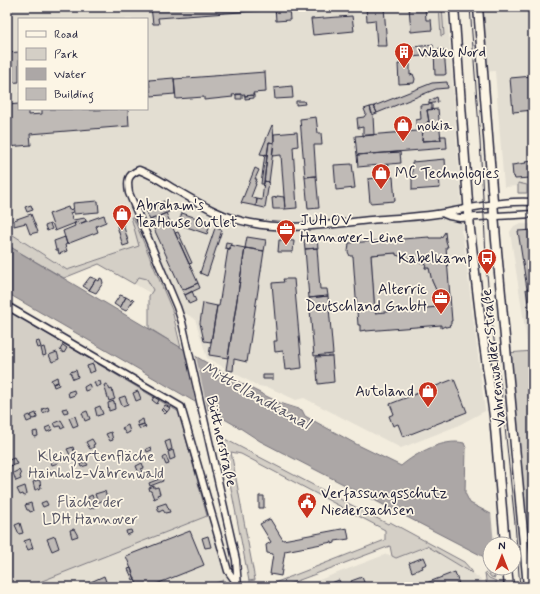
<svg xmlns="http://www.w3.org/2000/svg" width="540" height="594" viewBox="0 0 540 594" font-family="Mynerve,sans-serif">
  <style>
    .built { fill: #e3ded2; fill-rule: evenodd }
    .green { fill: #d4cfc6; stroke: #7b7880 }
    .water { fill: #aca7a6; stroke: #75727b }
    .pier { fill: #f3edde }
    .building { fill: #bfbab6; stroke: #22223b; fill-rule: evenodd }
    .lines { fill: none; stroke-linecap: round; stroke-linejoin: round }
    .minor-casing { stroke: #22223b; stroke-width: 9 }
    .major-casing { stroke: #22223b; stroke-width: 11 }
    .minor { stroke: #fcf5e5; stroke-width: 6 }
    .major { stroke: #fcf5e5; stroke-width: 8 }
    .tram { stroke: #22223b; stroke-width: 1 }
    .labels { text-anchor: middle; stroke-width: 3.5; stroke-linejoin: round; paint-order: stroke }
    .poi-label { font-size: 15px; fill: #22223b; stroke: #fcf5e5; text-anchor: start }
    .street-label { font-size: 15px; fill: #22223b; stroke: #fcf5e5 }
    .park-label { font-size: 15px; fill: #575665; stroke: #fcf5e5 }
    .water-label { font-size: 16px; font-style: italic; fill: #525160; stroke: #fcf5e5 }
  </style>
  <rect width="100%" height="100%" fill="#f3edde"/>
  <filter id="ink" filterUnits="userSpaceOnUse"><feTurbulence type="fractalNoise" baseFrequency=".025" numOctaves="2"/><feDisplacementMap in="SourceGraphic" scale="8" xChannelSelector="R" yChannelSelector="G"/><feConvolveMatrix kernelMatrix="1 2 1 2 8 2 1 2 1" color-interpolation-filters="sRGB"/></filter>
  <g filter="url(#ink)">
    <path class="built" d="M 7,7 L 447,7 L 463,227 L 461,231 L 463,237 L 485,411 L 457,426 L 401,448 L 304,398 L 296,400 L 270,388 L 258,386 L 207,358 L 195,319 L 93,260 L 67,270 L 7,231 ZM 19,19 L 147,19 L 147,109 L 19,109 Z
      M 479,7 L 533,7 L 533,193 L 518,194 L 518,186 L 504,187 L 495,71 L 483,72 Z
      M 518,224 L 533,224 L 533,347 L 528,348 L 510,232 L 514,226 Z
      M 218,514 L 226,563 L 238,587 L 27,587 L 207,516 Z
      M 427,547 L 461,566 L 481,579 L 482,587 L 301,587 L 387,554 L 396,558 Z"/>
    <path class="green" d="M 439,7 L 442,7 L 444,35 L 441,36 Z
      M 518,183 L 527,185 L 527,193 L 518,193 Z
      M 131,217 L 133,217 L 172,310 L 181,348 L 149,328 L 149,296 L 153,290 L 147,279 L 139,277 L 134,284 L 99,264 L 64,278 L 7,245 L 7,231 L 67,270 L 139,246 Z
      M 396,253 L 426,264 L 425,268 L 429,268 L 432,281 L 437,292 L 438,307 L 375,313 L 371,255 Z
      M 7,310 L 179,412 L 207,516 L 27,587 L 7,587 Z
      M 533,351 L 533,536 L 525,532 L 507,353 Z
      M 221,437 L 388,524 L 390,522 L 464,562 L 472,571 L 472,573 L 427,546 L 396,558 L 392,556 L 390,546 L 281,587 L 264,587 L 385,540 L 385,530 L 241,454 L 231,452 L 255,580 L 249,581 Z
      M 487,564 L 490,565 L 490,568 L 494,568 L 495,578 L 491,577 L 486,571 Z
      M 485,573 L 489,578 L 496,581 L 496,587 L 487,587 Z
      M 224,580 L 226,587 L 205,587 Z"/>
    <path class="water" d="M 7,245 L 246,386 L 280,403 L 302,410 L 305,416 L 356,444 L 401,466 C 416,453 444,438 464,443 L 466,448 L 465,493 L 470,503 L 533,536 L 514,568 L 514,544 L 490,544 L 490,560 L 260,441 L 240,428 L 7,293 Z"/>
    <path class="pier" d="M 183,346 L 195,353 L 208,412 L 196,406 Z
      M 491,512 L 533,534 L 533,585 L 503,569 L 514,568 L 514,544 L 494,544 Z"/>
    <path class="building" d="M 151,7 L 268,7 L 268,10 L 158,18 L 159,24 L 153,24 Z
      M 275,7 L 289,7 L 290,20 L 276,21 Z
      M 366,7 L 384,7 L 387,46 L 377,46 L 375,20 L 367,21 Z
      M 409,7 L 425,7 L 426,20 L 431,20 L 432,30 L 411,32 Z
      M 352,16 L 354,31 L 313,35 L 311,19 Z
      M 433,45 L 434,55 L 411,57 L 411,47 Z
      M 440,49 L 444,50 L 446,74 L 444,75 L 435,75 L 434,51 Z
      M 19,52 L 19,82 L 7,83 L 7,53 Z
      M 398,64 L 410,64 L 410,75 L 413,74 L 415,79 L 414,83 L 399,84 Z
      M 265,72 L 266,92 L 253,93 L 254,95 L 244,96 L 245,94 L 232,95 L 233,97 L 204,100 L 204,97 L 176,99 L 174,79 Z
      M 533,76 L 533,110 L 513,112 L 510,78 Z
      M 174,78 L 175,94 L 151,96 L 149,80 Z
      M 447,82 L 448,88 L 436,89 L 377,113 L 374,106 L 432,83 Z
      M 292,86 L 293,98 L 275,99 L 274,88 Z
      M 236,94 L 242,94 L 242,99 L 236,99 Z
      M 254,95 L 254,98 L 245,99 L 245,96 Z
      M 437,97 L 438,102 L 429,104 L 429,101 Z
      M 296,101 L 304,101 L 305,104 L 296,105 Z
      M 19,104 L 19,109 L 28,109 L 28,115 L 42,114 L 42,109 L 90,109 L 90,110 L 128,109 L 129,126 L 30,134 L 31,145 L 7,147 L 7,105 Z
      M 432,104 L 432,109 L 427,110 L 429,122 L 427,122 L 427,127 L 416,128 L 416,120 L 421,119 L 420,105 Z
      M 374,106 L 377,113 L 372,115 L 370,107 Z
      M 370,107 L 373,116 L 374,135 L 363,136 L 363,127 L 358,128 L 357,118 L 364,117 L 366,114 L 364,109 Z
      M 438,109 L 441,140 L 422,141 L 423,127 L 427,127 L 427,122 L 429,122 L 427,110 Z
      M 316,117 L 318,133 L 321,133 L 322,145 L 314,145 L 316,176 L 305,177 L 300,119 Z
      M 272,125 L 273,126 L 274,143 L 269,142 L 267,155 L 260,154 Z
      M 417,129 L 423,130 L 422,141 L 441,140 L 440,136 L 446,136 L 447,148 L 357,155 L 355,136 L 417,131 Z
      M 297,132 L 298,146 L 293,147 L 297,208 L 285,209 L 281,155 L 272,156 L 274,140 L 274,134 Z
      M 269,142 L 274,143 L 269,182 L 264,181 Z
      M 400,152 L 401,163 L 358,167 L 357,155 Z
      M 265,154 L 267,155 L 264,184 L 261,184 Z
      M 445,159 L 446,173 L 439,174 L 440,188 L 412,190 L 412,162 Z
      M 531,161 L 533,162 L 533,176 L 531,177 L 531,178 L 515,179 L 514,176 L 513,176 L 512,165 L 526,163 L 525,162 Z
      M 352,164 L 355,188 L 336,190 L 334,165 Z
      M 387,164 L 388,177 L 393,177 L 395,201 L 370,203 L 368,179 L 386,177 L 385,165 Z
      M 255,168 L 259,170 L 255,179 L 257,179 L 255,184 L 256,184 L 251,197 L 257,199 L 256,206 L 241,203 Z
      M 316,176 L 319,208 L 308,209 L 305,177 Z
      M 264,181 L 269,182 L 265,208 L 256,206 L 257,199 L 262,200 Z
      M 277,196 L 284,197 L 285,209 L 273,209 L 272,198 L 277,197 Z
      M 98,201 L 99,212 L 74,214 L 73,203 Z
      M 164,201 L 169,212 L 150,220 L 145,210 Z
      M 31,205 L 33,210 L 27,212 L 25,207 Z
      M 68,207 L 69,210 L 72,209 L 73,212 L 70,213 L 73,220 L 85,218 L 86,221 L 79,224 L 78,222 L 55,231 L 49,214 Z
      M 166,213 L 198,283 L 182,290 L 150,220 Z
      M 182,213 L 211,223 L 207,234 L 178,224 Z
      M 31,214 L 38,232 L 30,234 L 26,223 L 14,226 L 14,220 Z
      M 104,215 L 106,222 L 96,226 L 98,232 L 67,244 L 63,231 L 75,226 L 74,223 L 78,222 L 79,224 Z
      M 50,224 L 52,229 L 47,231 L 45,226 Z
      M 123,224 L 129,244 L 123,246 L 117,226 Z
      M 215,228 L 222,230 L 207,276 L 200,273 Z
      M 533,230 L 533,288 L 527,289 L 518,231 Z
      M 178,232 L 192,263 L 189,264 L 175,233 Z
      M 445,232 L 446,241 L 448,247 L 446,247 L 452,321 L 451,321 L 451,324 L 449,325 L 450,326 L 446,327 L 445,327 L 445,326 L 441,328 L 441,325 L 366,331 L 366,330 L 360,331 L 360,325 L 358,325 L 353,256 L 350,256 L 348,252 L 349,243 L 429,237 L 429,238 L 441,238 ZM 396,253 L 396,255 L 426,264 L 425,268 L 429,268 L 432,281 L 437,292 L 438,307 L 375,313 L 371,255 Z
      M 65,237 L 67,244 L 65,245 L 67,251 L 59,254 L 58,250 L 56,250 L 54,241 Z
      M 247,237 L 266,240 L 264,251 L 245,248 Z
      M 317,239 L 318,248 L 305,249 L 304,240 Z
      M 279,240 L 294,241 L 293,252 L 278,252 Z
      M 226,242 L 231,243 L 230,249 L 225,248 Z
      M 230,245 L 245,248 L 228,358 L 209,355 L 217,306 L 219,306 L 228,249 L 230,249 Z
      M 245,248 L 264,251 L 247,362 L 234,359 L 233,371 L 226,370 Z
      M 317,248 L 320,289 L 327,289 L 328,296 L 309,298 L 305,249 Z
      M 90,277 L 96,279 L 89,290 L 83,286 Z
      M 100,278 L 102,279 L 103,283 L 96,293 L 89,290 L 96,279 L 99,281 Z
      M 283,279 L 294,279 L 302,368 L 285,370 L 283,351 L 275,352 L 274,341 L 277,341 L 272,283 L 284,282 Z
      M 198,283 L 200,288 L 185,295 L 182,290 Z
      M 533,288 L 533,334 L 532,334 L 526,289 Z
      M 192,291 L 196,301 L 189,304 L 185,295 Z
      M 120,295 L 126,297 L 120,308 L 114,304 Z
      M 328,296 L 333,354 L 314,356 L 309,298 Z
      M 126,297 L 131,300 L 132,298 L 134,300 L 126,311 L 120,308 Z
      M 203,303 L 217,306 L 211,342 L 204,341 L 200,323 Z
      M 39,341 L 41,347 L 38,348 L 36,342 Z
      M 63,345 L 67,348 L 64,353 L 60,350 Z
      M 44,347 L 46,355 L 43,356 L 41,348 Z
      M 57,352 L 59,359 L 52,362 L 49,355 Z
      M 332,356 L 334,382 L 318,384 L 316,357 Z
      M 93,364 L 95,371 L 89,373 L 87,366 Z
      M 76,370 L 78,377 L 73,379 L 70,372 Z
      M 263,375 L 273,375 L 273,379 L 263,379 Z
      M 57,377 L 58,382 L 53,384 L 51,380 Z
      M 454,379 L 467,412 L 403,437 L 398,424 L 393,426 L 389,416 L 394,414 L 390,404 Z
      M 100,381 L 101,385 L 96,387 L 94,382 Z
      M 58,382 L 59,385 L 54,387 L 53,384 Z
      M 89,384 L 91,389 L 85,391 L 84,387 Z
      M 107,384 L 110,390 L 112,389 L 114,397 L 115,399 L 109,401 L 104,385 Z
      M 74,390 L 75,395 L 69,397 L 68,392 Z
      M 138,391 L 141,399 L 136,401 L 133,393 Z
      M 125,396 L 128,404 L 122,406 L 119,398 Z
      M 154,397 L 159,400 L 157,404 L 152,400 Z
      M 114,401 L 115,409 L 109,411 L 108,403 Z
      M 165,405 L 170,408 L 167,412 L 163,408 Z
      M 100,406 L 103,414 L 97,416 L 95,408 Z
      M 48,407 L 49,410 L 43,413 L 42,409 Z
      M 67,408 L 68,412 L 64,413 L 62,409 Z
      M 163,408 L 167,412 L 165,414 L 161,410 Z
      M 87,411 L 90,419 L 85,421 L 82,413 Z
      M 36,413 L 37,418 L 33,419 L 31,415 Z
      M 30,415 L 32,420 L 27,422 L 25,417 Z
      M 75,416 L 78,425 L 73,427 L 69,418 Z
      M 143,419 L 144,424 L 138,426 L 137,422 Z
      M 61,420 L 65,427 L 61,429 L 60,426 L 56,427 L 54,423 Z
      M 144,424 L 146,427 L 140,429 L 138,426 Z
      M 128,425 L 130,432 L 126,434 L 122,428 Z
      M 50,426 L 52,430 L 47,432 L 45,428 Z
      M 37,431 L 38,436 L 34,437 L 33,432 Z
      M 111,432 L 113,440 L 110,441 L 106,434 Z
      M 92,439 L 95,444 L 93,445 L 94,447 L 90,449 L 86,442 Z
      M 170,440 L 172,449 L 168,451 L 165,442 Z
      M 73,447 L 75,455 L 71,457 L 67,449 Z
      M 151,447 L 152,450 L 147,452 L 146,449 Z
      M 173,450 L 175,458 L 170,460 L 168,452 Z
      M 54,454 L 55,454 L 58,463 L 52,465 L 49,456 Z
      M 166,456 L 169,464 L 166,465 L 163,458 Z
      M 14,458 L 17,464 L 10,466 L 8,461 L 10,461 L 9,460 Z
      M 86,462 L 88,465 L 81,467 L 80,464 Z
      M 142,463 L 144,468 L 141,469 L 143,477 L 141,478 L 136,466 Z
      M 19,470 L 21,475 L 20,476 L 21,479 L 16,481 L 13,473 Z
      M 162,478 L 163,481 L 150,486 L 149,483 Z
      M 38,480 L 40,481 L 41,488 L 35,490 L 33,482 Z
      M 25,486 L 27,494 L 24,496 L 23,494 L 20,495 L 17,489 Z
      M 154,486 L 154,488 L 158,487 L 160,494 L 157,495 L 158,497 L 154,499 L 151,491 L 150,491 L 149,488 Z
      M 105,491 L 107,499 L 91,505 L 88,497 L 92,495 L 94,501 L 97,500 L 95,494 Z
      M 259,496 L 264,496 L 264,508 L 259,508 Z
      M 46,501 L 48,505 L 43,507 L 41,503 Z
      M 31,503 L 33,511 L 30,512 L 29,510 L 27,510 L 25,505 Z
      M 97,503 L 97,505 L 95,506 L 95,507 L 90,509 L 89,506 Z
      M 166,503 L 170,512 L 165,513 L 163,510 L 159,512 L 157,506 Z
      M 270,519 L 283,540 L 347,528 L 349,539 L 335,541 L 335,543 L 332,544 L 332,542 L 285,551 L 281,576 L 270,574 L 273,554 L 267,553 L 266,545 L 271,542 L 260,524 Z
      M 20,523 L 23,533 L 19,534 L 15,525 Z
      M 74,529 L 78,536 L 72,538 L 70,530 Z
      M 131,530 L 132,533 L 127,535 L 126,531 Z
      M 190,531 L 204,565 L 149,587 L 138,587 L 126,556 Z
      M 55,536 L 59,548 L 52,551 L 47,539 Z
      M 208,536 L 211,547 L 205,548 L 202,538 Z
      M 30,539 L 33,548 L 28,550 L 24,541 Z
      M 424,557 L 427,564 L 422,566 L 423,568 L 412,572 L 409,563 Z
      M 131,568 L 135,579 L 133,580 L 128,569 Z
      M 455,572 L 460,587 L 416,587 Z
      M 104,576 L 108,587 L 77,587 L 93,581 Z
      M 362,577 L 366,587 L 353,587 L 351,581 Z
      M 339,580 L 342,587 L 321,587 Z"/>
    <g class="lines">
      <g class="minor-casing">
        <path id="minor" d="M 444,214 L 449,216 L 460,218 L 533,214
          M 7,306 L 181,407 L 228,571 L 238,585
          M 238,587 L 236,560 L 182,322 L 177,307 L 129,193 C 127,181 127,175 139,170 C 153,175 164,183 176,190 C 200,204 223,218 251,223 C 290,231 332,224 371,220 C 395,218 420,217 443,213 C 473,208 502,200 533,202"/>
      </g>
      <g class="major-casing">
        <path id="major" d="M 454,7 L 470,230 L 481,323 L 494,416 L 505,544
          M 478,7 L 496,240 L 528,587
          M 507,568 L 509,587"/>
      </g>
      <use href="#minor" class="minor"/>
      <use href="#major" class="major"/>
      <path class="tram" d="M 470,7 L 480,141 L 487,275 L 492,326 L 501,389 L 515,523 L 520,587"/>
    </g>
  </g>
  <defs>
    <g id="building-pin" transform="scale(1)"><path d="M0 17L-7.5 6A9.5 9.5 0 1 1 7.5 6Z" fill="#c8321e" stroke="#fcf5e5"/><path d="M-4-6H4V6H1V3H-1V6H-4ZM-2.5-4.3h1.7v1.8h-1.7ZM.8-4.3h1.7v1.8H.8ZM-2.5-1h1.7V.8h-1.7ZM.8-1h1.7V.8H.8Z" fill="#fff"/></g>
    <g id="shop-pin" transform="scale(1)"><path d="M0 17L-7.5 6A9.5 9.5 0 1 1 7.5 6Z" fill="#c8321e" stroke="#fcf5e5"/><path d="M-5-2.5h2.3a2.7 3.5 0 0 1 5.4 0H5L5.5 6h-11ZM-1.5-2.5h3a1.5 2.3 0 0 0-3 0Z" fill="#fff"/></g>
    <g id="office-pin" transform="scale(1)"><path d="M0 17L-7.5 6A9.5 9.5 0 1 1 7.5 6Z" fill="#c8321e" stroke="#fcf5e5"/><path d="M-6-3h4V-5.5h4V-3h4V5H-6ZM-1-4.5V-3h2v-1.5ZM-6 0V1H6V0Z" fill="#fff"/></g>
    <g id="bus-pin" transform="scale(1)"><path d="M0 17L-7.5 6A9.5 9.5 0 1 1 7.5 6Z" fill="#c8321e" stroke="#fcf5e5"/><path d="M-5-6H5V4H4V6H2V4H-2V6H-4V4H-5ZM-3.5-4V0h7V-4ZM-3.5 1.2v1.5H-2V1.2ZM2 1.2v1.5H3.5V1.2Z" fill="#fff"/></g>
    <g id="civic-pin" transform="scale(1)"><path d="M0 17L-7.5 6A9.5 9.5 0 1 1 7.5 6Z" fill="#c8321e" stroke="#fcf5e5"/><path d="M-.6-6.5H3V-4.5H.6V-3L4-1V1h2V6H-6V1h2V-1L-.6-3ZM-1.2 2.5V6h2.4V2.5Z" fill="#fff"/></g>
  </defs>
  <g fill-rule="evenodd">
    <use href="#building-pin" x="404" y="52"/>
    <use href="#shop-pin" x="403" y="125"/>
    <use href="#shop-pin" x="381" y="173"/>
    <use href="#shop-pin" x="122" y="214"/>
    <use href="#office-pin" x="286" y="229"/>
    <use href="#bus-pin" x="487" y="258"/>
    <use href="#office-pin" x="441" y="298"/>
    <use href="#shop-pin" x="428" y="391"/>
    <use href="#civic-pin" x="307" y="502"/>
  </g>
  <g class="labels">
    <g class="poi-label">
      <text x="418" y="57">Wako Nord</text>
      <text x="417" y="130">nokia</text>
      <text x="395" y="178">MC Technologies</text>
      <text x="136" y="210">Abraham's<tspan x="136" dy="17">TeaHouse Outlet</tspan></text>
      <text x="300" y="225">JUH OV<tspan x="300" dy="17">Hannover-Leine</tspan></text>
      <text x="473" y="263" text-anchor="end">Kabelkamp</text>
      <text x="427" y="294" text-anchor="end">Alterric<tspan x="427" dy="17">Deutschland GmbH</tspan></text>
      <text x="414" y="396" text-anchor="end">Autoland</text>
      <text x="321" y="498">Verfassungsschutz<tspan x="321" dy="17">Niedersachsen</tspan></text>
    </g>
    <g class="street-label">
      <text transform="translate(493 358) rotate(-96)" y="5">Vahrenwalder Straße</text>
      <text transform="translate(222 441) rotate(77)" y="5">Büttnerstraße</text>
    </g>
    <g class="park-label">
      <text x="96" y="461">Kleingartenfläche<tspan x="96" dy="17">Hainholz-Vahrenwald</tspan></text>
      <text x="90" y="507">Fläche der<tspan x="90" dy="17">LDH Hannover</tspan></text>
    </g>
    <g class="water-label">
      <text transform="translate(257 395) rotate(29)" y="6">Mittellandkanal</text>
    </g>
  </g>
  <rect width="540" height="594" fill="none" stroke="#fcf5e5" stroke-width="24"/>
  <rect x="12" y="12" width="516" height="570" fill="none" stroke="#22223b" stroke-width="1.5" filter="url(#ink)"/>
  <rect x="18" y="18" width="130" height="92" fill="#fcf5e5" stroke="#a5a1a1"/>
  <rect x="26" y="31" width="20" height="6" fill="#fcf5e5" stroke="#a5a1a1"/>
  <text x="54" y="38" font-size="12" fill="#22223b">Road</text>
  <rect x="26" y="48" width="20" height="12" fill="#d4cfc6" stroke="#a5a1a1"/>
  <text x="54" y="58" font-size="12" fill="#22223b">Park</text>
  <rect x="26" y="68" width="20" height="12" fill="#aca7a6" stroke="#a5a1a1"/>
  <text x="54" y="78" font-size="12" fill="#22223b">Water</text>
  <rect x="26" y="88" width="20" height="12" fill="#bfbab6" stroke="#a5a1a1"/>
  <text x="54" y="98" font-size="12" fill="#22223b">Building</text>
  <g transform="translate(502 556)"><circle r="19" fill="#fcf5e5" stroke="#a5a1a1"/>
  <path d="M0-3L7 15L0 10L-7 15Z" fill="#c8321e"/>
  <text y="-6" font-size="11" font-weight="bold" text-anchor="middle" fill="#22223b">N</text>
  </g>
</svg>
